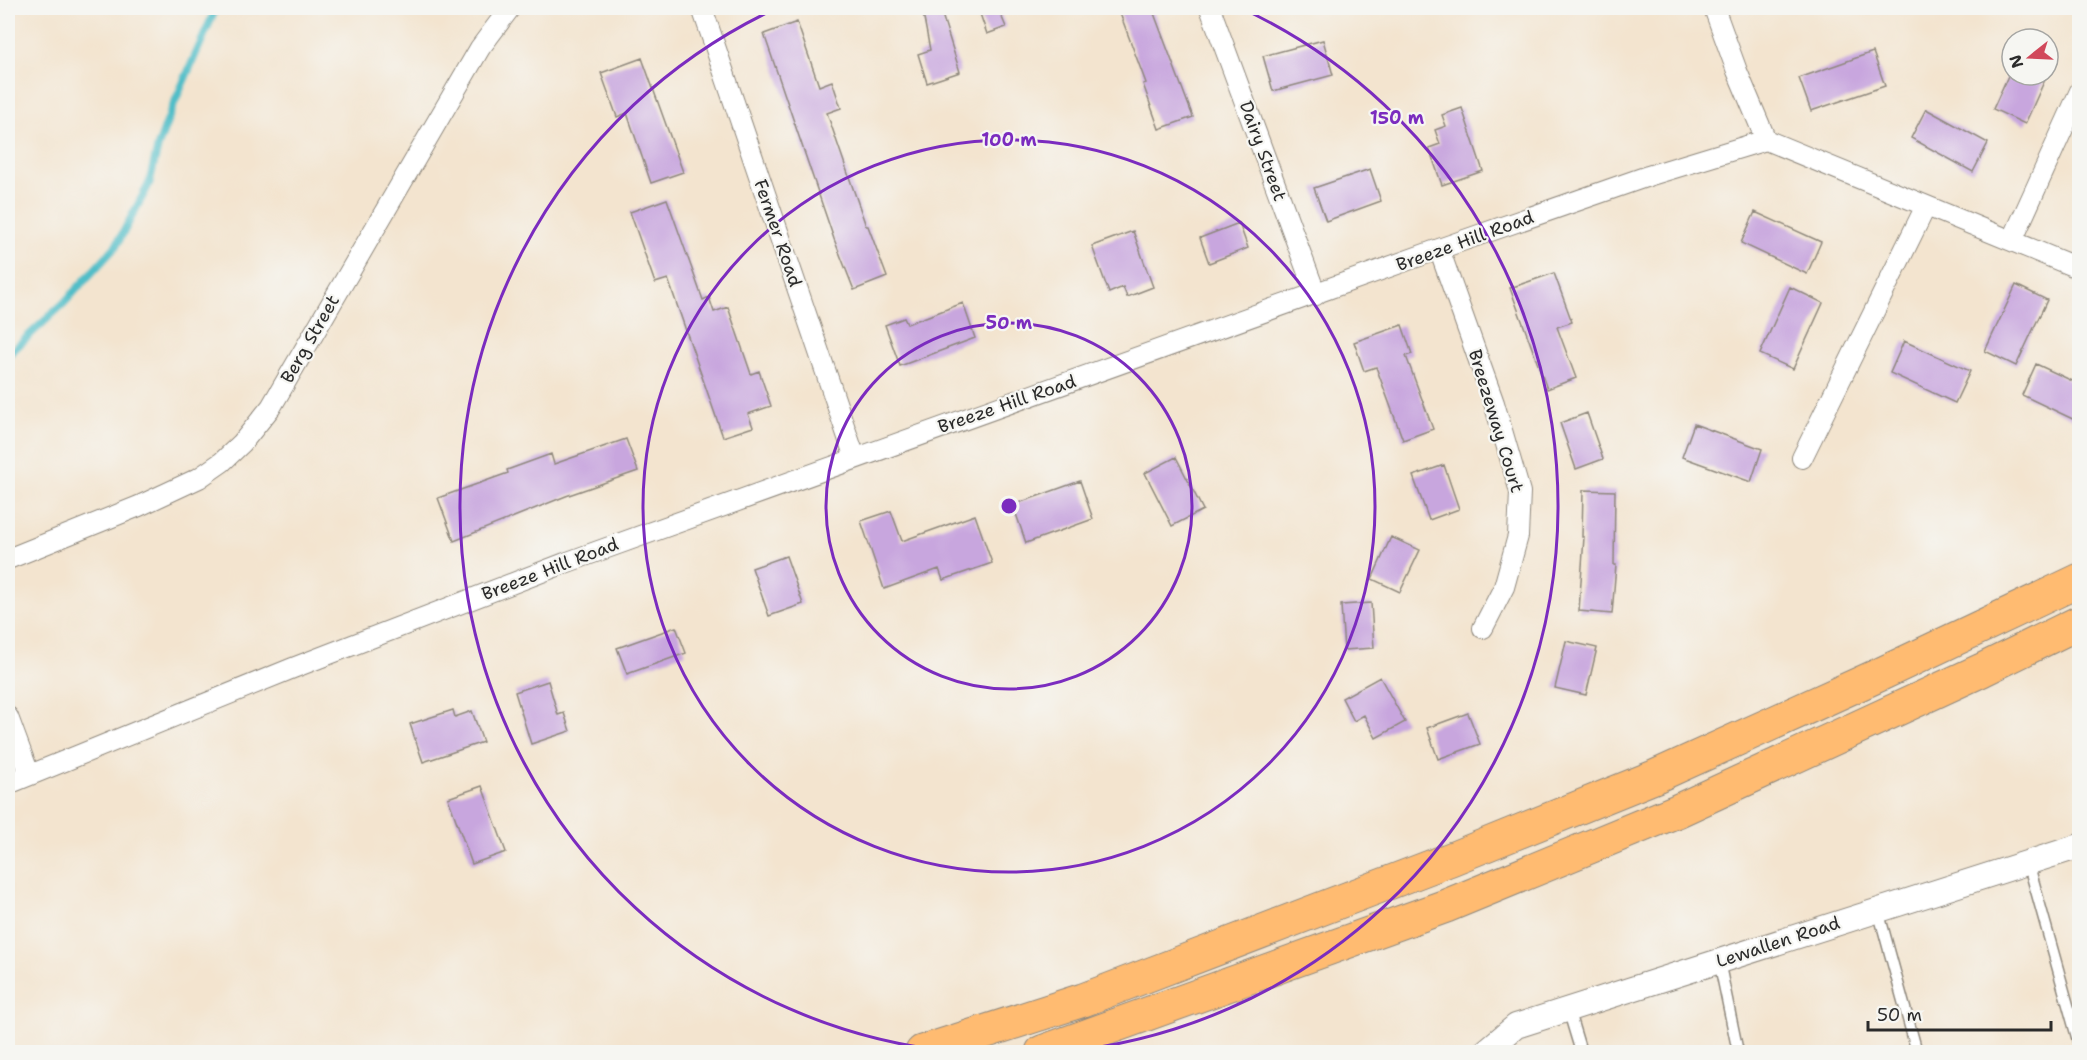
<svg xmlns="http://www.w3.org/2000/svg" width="2087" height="1060" viewBox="0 0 2087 1060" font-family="'Shantell Sans',sans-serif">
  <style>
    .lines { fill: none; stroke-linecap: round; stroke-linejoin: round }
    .stream { stroke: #51bec8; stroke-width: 8 }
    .building { fill: #c8a6de }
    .service-casing { stroke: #8f887d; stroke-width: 13 }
    .minor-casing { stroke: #8f887d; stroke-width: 22 }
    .tertiary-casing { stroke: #8f887d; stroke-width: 26 }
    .motorway-casing { stroke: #8f887d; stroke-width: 35 }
    .service { stroke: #fff; stroke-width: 10 }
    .minor { stroke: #fff; stroke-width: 20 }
    .tertiary { stroke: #fff; stroke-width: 24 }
    .motorway { stroke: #ffbb71; stroke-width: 33 }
    .ring { fill: none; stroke: #7b2cbf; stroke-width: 3 }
    .labels { text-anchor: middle; stroke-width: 4.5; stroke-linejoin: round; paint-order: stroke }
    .street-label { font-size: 18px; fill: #2b2b2b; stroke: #f6f6f2 }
    .centre { fill: #7b2cbf; stroke: #f6f6f2; stroke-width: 3 }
    .ring-label { font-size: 18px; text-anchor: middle; font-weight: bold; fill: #7b2cbf; stroke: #f6f6f2; stroke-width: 4.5; stroke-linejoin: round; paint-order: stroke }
  </style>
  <rect width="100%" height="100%" fill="#f6f6f2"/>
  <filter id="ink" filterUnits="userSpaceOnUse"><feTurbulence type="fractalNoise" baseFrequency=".0167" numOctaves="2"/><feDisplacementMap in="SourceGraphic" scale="12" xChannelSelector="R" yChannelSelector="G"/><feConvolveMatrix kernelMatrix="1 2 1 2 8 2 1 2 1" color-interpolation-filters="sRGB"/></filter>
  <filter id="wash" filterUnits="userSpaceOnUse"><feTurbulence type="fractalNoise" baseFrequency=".008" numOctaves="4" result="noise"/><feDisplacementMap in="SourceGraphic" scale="24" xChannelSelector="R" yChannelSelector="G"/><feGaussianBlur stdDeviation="1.35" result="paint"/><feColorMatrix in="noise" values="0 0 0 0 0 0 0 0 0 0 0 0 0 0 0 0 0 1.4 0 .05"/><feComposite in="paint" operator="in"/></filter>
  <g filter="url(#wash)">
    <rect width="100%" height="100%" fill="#f3e4cf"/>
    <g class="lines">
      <path class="stream" d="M 8,355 L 64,303 L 116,246 L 149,184 L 158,146 L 173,106 L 216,8"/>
    </g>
    <g id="blocks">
      <path class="building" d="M 922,8 L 940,8 L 960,72 L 927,83 L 918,54 L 930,50 Z
        M 978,8 L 998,8 L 1006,27 L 987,34 Z
        M 1118,8 L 1152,8 L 1193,117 L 1159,129 L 1143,84 L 1146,83 Z
        M 797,22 L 819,86 L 832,81 L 841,108 L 827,113 L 866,226 L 868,226 L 887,277 L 854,290 L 834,239 L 764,34 Z
        M 1323,40 L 1333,75 L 1273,91 L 1263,56 Z
        M 1873,52 L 1885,86 L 1811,111 L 1799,78 Z
        M 642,58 L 683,172 L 651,183 L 627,113 L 617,117 L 601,73 Z
        M 2012,67 L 2012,75 L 2047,75 L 2025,124 L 1993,109 Z
        M 1462,108 L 1483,171 L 1442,185 L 1429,148 L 1440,144 L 1435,130 L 1446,126 L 1442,115 Z
        M 1926,109 L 1988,143 L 1973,172 L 1911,138 Z
        M 1370,169 L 1381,201 L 1326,221 L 1314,188 Z
        M 667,199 L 703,300 L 709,297 L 714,312 L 728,307 L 751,374 L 759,371 L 771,406 L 748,414 L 753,427 L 723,437 L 668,279 L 655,283 L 630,212 Z
        M 1755,212 L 1821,242 L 1807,274 L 1741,243 Z
        M 1239,223 L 1248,248 L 1209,263 L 1200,238 Z
        M 1133,231 L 1153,287 L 1127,297 L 1123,287 L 1109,293 L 1092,246 Z
        M 1554,273 L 1572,322 L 1557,327 L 1576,378 L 1547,389 L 1510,288 Z
        M 2016,285 L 2047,300 L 2016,366 L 1985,351 Z
        M 1790,287 L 1823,303 L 1793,369 L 1760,354 Z
        M 963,303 L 975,338 L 900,366 L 885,325 L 904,318 L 907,324 Z
        M 1402,325 L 1412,354 L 1406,356 L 1433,429 L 1403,440 L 1376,367 L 1364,371 L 1354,342 Z
        M 1904,341 L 1970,371 L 1955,403 L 1890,373 Z
        M 2036,364 L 2079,384 L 2079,422 L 2022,395 Z
        M 1587,413 L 1603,459 L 1576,469 L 1560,423 Z
        M 1694,424 L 1762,449 L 1751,482 L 1682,457 Z
        M 626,439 L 638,471 L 566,496 L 454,541 L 438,498 L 508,473 L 507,470 L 551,454 L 554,464 Z
        M 1176,457 L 1203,510 L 1172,526 L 1145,473 Z
        M 1444,465 L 1459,509 L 1429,520 L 1413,476 Z
        M 1080,481 L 1093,519 L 1026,543 L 1013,505 Z
        M 1583,490 L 1615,491 L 1614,565 L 1616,565 L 1612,614 L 1579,611 L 1584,537 L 1582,537 Z
        M 891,511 L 902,541 L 975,515 L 992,563 L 943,580 L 939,569 L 884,589 L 861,521 Z
        M 1391,537 L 1420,550 L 1400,592 L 1372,579 Z
        M 786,556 L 803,604 L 769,616 L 752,568 Z
        M 1371,603 L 1374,648 L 1344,650 L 1341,605 Z
        M 676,627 L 686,653 L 627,674 L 617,648 Z
        M 1566,641 L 1597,648 L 1586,695 L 1555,688 Z
        M 1380,677 L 1405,722 L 1376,738 L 1364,715 L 1354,721 L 1342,698 Z
        M 548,681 L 558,715 L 564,713 L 570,731 L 531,744 L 515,692 Z
        M 453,710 L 455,717 L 472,711 L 483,742 L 423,762 L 410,724 Z
        M 1468,713 L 1480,744 L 1438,759 L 1427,728 Z
        M 482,786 L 506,852 L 472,864 L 448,798 Z"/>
    </g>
  </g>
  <g filter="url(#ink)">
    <use href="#blocks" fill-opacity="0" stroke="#8f887d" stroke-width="1.5"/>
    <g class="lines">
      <g class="service-casing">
        <path id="service" d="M 2028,862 L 2080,1048
          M 1878,910 L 1917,1052
          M 1719,961 L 1738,1052
          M 1568,1009 L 1581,1052"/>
      </g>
      <g class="minor-casing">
        <path id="minor" d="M 702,8 L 855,458
          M 1210,8 L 1316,295
          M 1714,8 L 1737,71 L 1766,140
          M 2012,241 L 2080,91
          M 1439,249 L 1494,403 L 1520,492 L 1518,536 L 1504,587 L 1483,628
          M 1802,458 L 1926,206
          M 8,559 L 139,506 L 199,478 L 222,462 L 242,443 L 271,407 L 480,48 L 510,8
          M 8,717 L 29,774
          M 8,784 L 293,668 L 565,563 L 1439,249 L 1648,176 L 1766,140 L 2080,269"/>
      </g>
      <g class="tertiary-casing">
        <path id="tertiary" d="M 1485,1052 L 1516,1026 L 2080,846"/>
      </g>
      <g class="motorway-casing">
        <path id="motorway" d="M 922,1052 L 1083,1000 L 1451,859 L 1654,777 L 1881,674 L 2080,580
          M 1042,1052 L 1446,906 L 1677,811 L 1982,670 L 2080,622"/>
      </g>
      <use href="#service" class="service"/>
      <use href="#minor" class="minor"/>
      <use href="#tertiary" class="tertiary"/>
      <use href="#motorway" class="motorway"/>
    </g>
  </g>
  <g class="ring">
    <circle cx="1009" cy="506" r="183"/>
    <circle cx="1009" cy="506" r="366"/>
    <path d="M956 1052A549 549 0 0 1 777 8M1241 8A549 549 0 0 1 1062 1052"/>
  </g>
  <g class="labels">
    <g class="street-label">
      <text transform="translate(1263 151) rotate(70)" y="6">Dairy Street</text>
      <text transform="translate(778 233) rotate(71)" y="6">Fermer Road</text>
      <text transform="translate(1465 241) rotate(-20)" y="6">Breeze Hill Road</text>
      <text transform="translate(310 339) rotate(-60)" y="6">Berg Street</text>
      <text transform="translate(1007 404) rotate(-19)" y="6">Breeze Hill Road</text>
      <text transform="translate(1496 421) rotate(73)" y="6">Breezeway Court</text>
      <text transform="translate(550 569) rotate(-21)" y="6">Breeze Hill Road</text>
      <text transform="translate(1778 942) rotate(-18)" y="6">Lewallen Road</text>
    </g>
  </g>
  <circle cx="1009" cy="506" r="9" class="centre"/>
  <g class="ring-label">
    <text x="1397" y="124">150 m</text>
    <text x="1009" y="146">100 m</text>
    <text x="1009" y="329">50 m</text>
  </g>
  <rect width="2087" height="1060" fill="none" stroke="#f6f6f2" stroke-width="30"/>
  <g transform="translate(2030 57) rotate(252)"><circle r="28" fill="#f6f6f2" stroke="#a5a5a2" stroke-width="1.5"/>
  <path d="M0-4.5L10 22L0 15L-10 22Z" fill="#d1495b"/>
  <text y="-9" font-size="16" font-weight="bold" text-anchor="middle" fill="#2b2b2b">N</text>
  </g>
  <path d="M1868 1021v9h183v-9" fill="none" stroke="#2b2b2b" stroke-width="3"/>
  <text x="1877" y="1021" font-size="18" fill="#2b2b2b" stroke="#f6f6f2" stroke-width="4.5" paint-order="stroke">50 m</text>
</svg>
